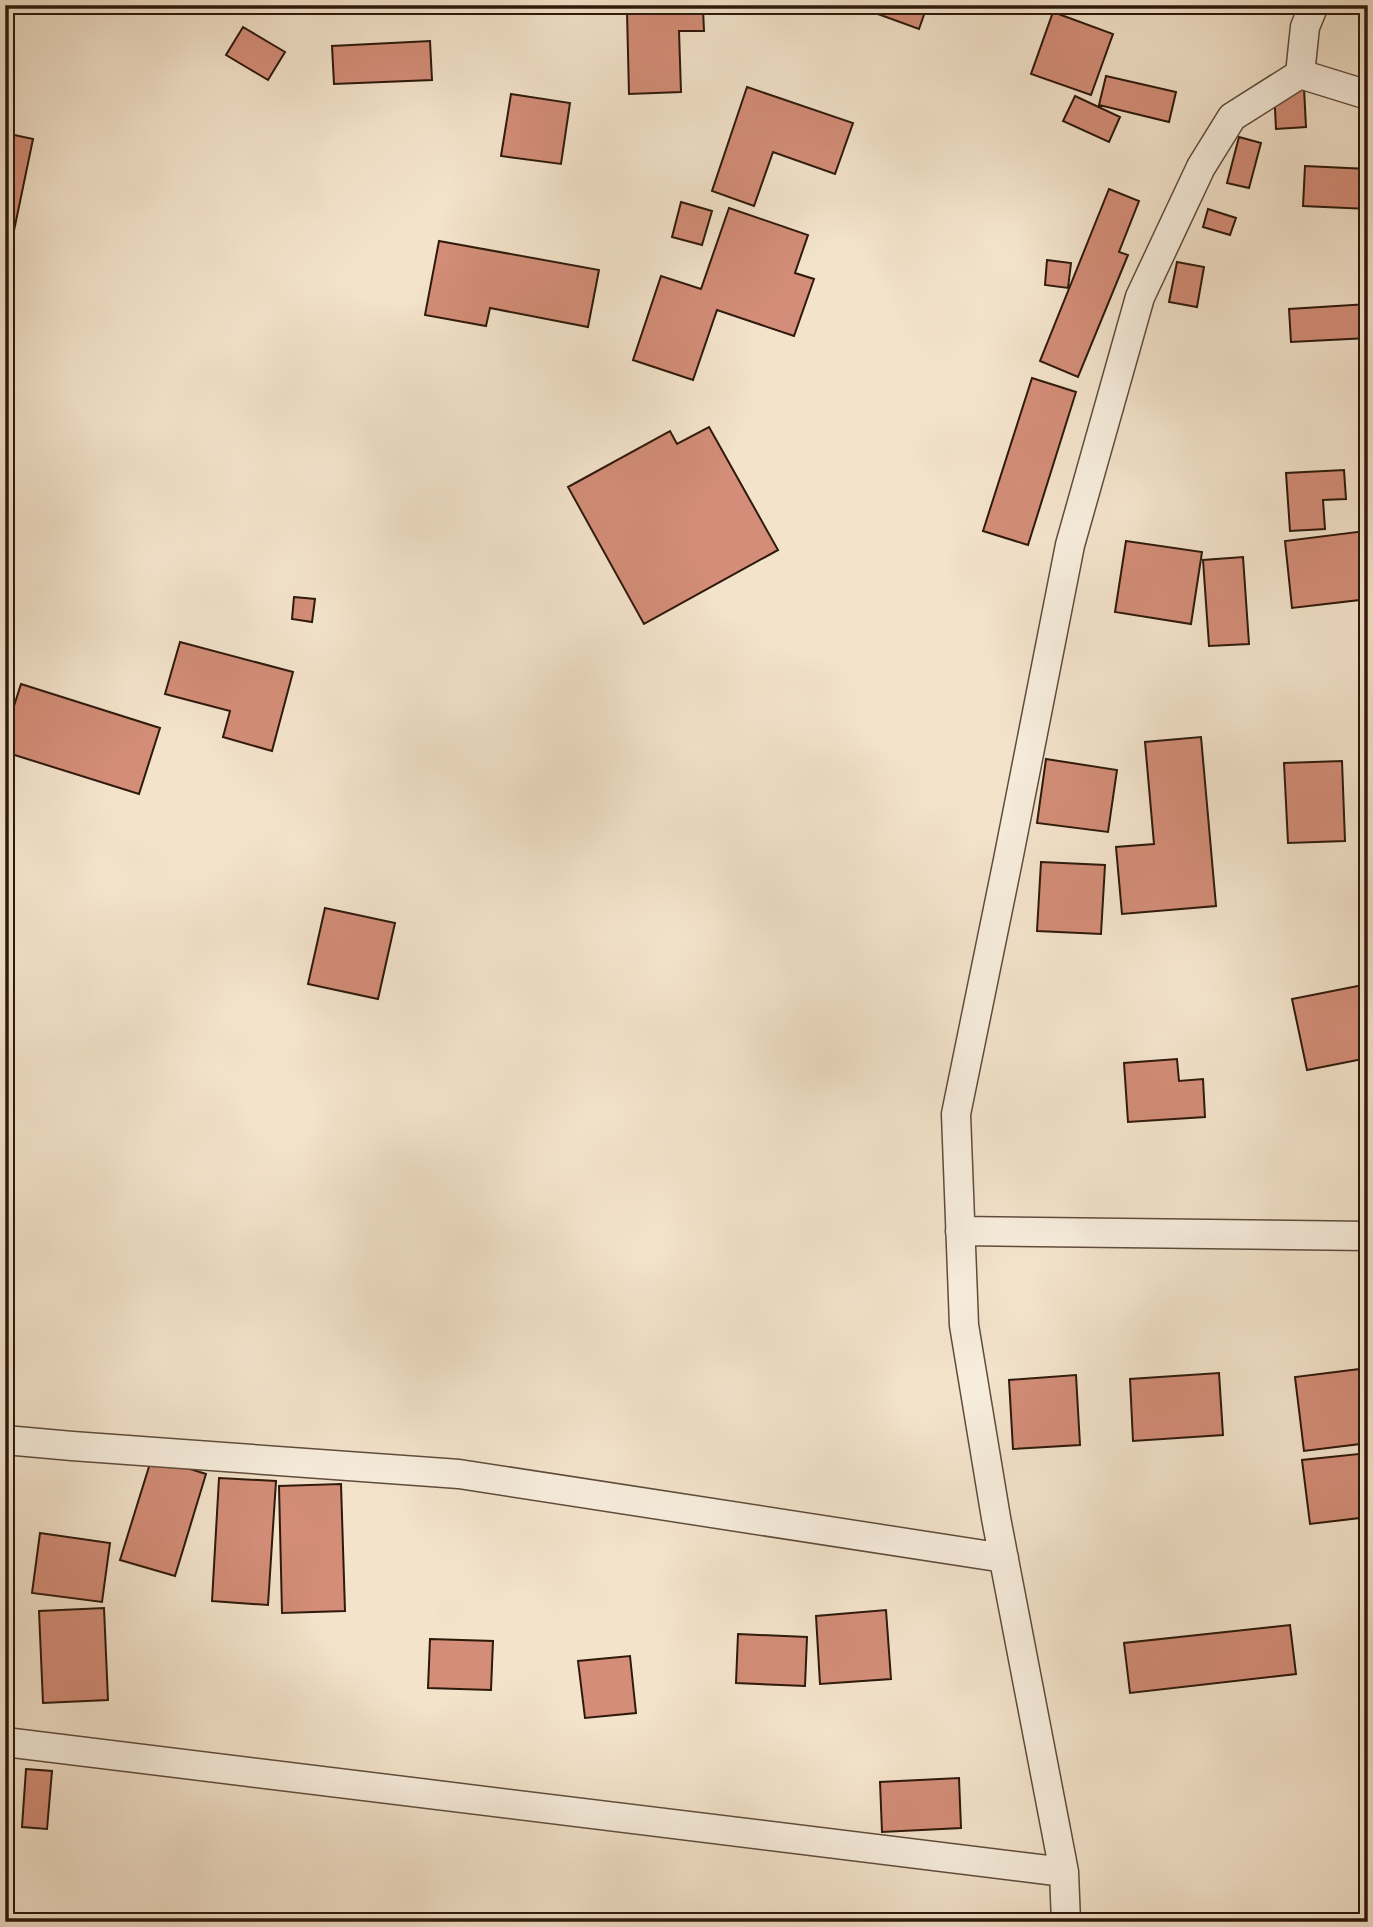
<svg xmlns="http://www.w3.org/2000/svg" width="1373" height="1927" viewBox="0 0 1373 1927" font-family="Alegreya,serif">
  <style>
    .building { fill: #d38d78; stroke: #2e190b; stroke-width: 2 }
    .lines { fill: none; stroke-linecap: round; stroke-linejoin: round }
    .street-casing { stroke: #5f4c3b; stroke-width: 31 }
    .street { stroke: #f7eddd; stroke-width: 28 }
  </style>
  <rect width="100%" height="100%" fill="#f3e3cb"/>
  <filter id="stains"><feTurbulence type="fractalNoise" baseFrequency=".00286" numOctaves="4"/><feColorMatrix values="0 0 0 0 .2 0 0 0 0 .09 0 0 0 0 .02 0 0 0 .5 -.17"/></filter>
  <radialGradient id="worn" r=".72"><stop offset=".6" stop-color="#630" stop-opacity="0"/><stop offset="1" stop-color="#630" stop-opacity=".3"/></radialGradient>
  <path class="building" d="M 853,5 L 925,5 L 927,6 L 919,29 Z
    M 703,9 L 704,31 L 679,31 L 681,92 L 629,94 L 627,12 Z
    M 1053,12 L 1113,34 L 1091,95 L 1031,74 Z
    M 243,27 L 285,52 L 268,80 L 226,55 Z
    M 430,41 L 432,80 L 334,84 L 332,46 Z
    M 1106,76 L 1176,92 L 1169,122 L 1099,105 Z
    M 747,87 L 853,123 L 835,174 L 773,152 L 754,206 L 712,191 Z
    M 1304,88 L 1306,127 L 1276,129 L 1274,89 Z
    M 511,94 L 570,103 L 561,164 L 501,156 Z
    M 1075,96 L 1120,117 L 1109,142 L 1063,121 Z
    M 5,133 L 33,139 L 5,274 Z
    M 1239,137 L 1261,143 L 1249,188 L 1227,183 Z
    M 1305,166 L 1368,169 L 1368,209 L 1303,206 Z
    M 1109,189 L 1139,201 L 1119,252 L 1128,255 L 1078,377 L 1040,361 Z
    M 681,202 L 712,211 L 702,245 L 672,237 Z
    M 729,208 L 808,235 L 795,273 L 814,279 L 794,336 L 717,310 L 693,380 L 633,360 L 661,276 L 701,289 Z
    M 1208,209 L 1236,218 L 1230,235 L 1203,227 Z
    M 439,241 L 599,270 L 588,327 L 490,308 L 486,326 L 425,315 Z
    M 1047,260 L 1071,263 L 1068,288 L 1045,285 Z
    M 1177,262 L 1204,267 L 1197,307 L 1169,302 Z
    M 1368,304 L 1368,338 L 1291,342 L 1289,309 Z
    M 1032,378 L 1076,392 L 1028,545 L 983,531 Z
    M 709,427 L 778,550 L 644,624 L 568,487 L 670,431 L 677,444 Z
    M 1344,470 L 1346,499 L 1323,500 L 1325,529 L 1290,531 L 1286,473 Z
    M 1365,531 L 1368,549 L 1368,599 L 1292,608 L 1285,541 Z
    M 1126,541 L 1202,552 L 1191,624 L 1115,612 Z
    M 1243,557 L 1249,644 L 1209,646 L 1203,560 Z
    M 294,597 L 315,599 L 312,622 L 292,619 Z
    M 180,642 L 293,672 L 272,751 L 223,737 L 230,711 L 165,694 Z
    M 21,684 L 160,728 L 139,794 L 5,752 L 5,734 Z
    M 1201,737 L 1216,906 L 1122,914 L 1116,847 L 1154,844 L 1145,742 Z
    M 1046,759 L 1117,770 L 1108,832 L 1037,823 Z
    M 1342,761 L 1345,841 L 1288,843 L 1284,763 Z
    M 1041,862 L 1105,865 L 1101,934 L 1037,931 Z
    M 325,908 L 395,923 L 378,999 L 308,984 Z
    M 1368,984 L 1368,1058 L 1307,1070 L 1292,999 Z
    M 1177,1059 L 1179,1081 L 1203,1079 L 1205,1117 L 1128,1122 L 1124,1063 Z
    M 1368,1368 L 1368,1443 L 1304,1451 L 1295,1377 Z
    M 1219,1373 L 1223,1435 L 1133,1441 L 1130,1379 Z
    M 1076,1375 L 1080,1445 L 1013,1449 L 1009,1380 Z
    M 1368,1453 L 1368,1517 L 1310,1524 L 1302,1460 Z
    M 152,1457 L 206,1474 L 175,1576 L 120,1560 Z
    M 219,1478 L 276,1481 L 268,1605 L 212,1601 Z
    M 341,1484 L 345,1611 L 282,1613 L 279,1486 Z
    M 40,1533 L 110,1543 L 102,1602 L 32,1593 Z
    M 104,1608 L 108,1700 L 43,1703 L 39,1611 Z
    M 886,1610 L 891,1679 L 820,1684 L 816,1616 Z
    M 1290,1625 L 1296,1674 L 1130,1693 L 1124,1643 Z
    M 738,1634 L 807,1637 L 805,1686 L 736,1683 Z
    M 430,1639 L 493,1641 L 491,1690 L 428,1688 Z
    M 630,1656 L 636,1713 L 585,1718 L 578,1661 Z
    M 26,1769 L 52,1771 L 47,1829 L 22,1827 Z
    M 959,1778 L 961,1828 L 882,1832 L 880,1782 Z"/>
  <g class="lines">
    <g class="street-casing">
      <path id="street" d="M 1300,74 L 1368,95
        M 1300,74 L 1305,27 L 1314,5
        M 960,1231 L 1368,1236
        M 5,1440 L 72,1446 L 459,1474 L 1004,1558
        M 5,1742 L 1064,1872
        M 1066,1922 L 1064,1872 L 996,1518 L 964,1325 L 956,1114 L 1008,860 L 1070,545 L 1140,297 L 1201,167 L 1232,117 L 1300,74"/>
    </g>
    <use href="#street" class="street"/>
  </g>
  <rect width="1373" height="1927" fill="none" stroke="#f3e3cb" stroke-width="28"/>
  <rect x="7" y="7" width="1359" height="1913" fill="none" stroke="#2e190b" stroke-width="3.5"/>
  <rect x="14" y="14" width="1345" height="1899" fill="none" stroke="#2e190b" stroke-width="2"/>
  <rect width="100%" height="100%" filter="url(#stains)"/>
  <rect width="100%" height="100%" fill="url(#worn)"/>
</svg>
